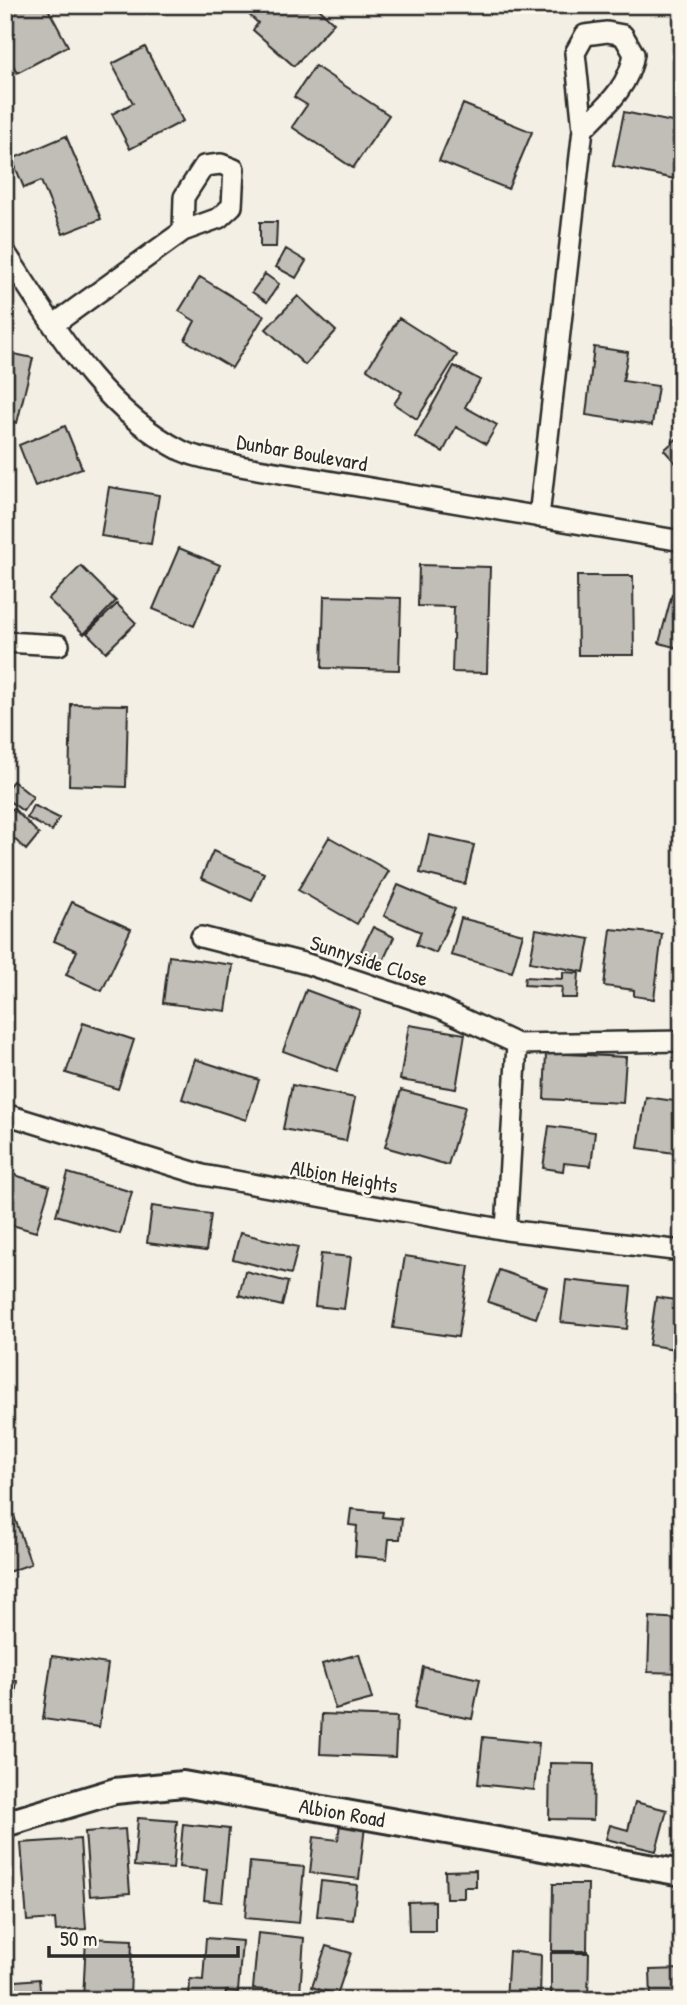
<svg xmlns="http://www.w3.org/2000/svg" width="687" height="2005" viewBox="0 0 687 2005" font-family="'Patrick Hand',sans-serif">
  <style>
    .building { fill: #c0beb6; stroke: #2b2b2b; stroke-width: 2 }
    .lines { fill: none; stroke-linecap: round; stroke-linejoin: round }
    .minor-casing { stroke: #2b2b2b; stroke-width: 24 }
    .tertiary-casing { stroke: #2b2b2b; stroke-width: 30 }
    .minor { stroke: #fbf7ec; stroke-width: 19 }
    .tertiary { stroke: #fbf7ec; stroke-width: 24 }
    .labels { text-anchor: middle; stroke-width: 5; stroke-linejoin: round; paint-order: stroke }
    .street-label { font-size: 21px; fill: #2b2b2b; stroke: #fbf7ec }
  </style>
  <rect width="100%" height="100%" fill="#f3efe4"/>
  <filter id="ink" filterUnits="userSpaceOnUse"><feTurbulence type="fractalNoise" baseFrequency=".0143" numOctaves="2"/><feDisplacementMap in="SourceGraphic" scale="14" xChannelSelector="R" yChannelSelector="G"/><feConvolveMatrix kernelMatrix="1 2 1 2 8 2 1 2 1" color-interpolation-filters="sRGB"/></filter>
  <g filter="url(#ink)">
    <path class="building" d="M 27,5 L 46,5 L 68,46 L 17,73 L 5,50 L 5,17 Z
      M 252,5 L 315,5 L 334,23 L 294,66 L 253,30 L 258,23 L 246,12 Z
      M 145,47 L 183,121 L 130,149 L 112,114 L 133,103 L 112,64 Z
      M 315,66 L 389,115 L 353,168 L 292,127 L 307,105 L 294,97 Z
      M 463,104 L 532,132 L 508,189 L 439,161 Z
      M 624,112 L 682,124 L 682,147 L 675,179 L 613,166 Z
      M 66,136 L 101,219 L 63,234 L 41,181 L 24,188 L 12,159 Z
      M 260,222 L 277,222 L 276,247 L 260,247 Z
      M 286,249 L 306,261 L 296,278 L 276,267 Z
      M 265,274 L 279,284 L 267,302 L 252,292 Z
      M 200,277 L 264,316 L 232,368 L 185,340 L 195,321 L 179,311 Z
      M 298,296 L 336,331 L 305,365 L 266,329 Z
      M 399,318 L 457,355 L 417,419 L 394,404 L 402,392 L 367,369 Z
      M 594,347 L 628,352 L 623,381 L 658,386 L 652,425 L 586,415 Z
      M 5,352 L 33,358 L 17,423 L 5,420 Z
      M 454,366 L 480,380 L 465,407 L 497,425 L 486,444 L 456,427 L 443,452 L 415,437 Z
      M 65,426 L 82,468 L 35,486 L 19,445 Z
      M 682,434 L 682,470 L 664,450 Z
      M 109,487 L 159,495 L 151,544 L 101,536 Z
      M 179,548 L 220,565 L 194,626 L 153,609 Z
      M 419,565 L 490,567 L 487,673 L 452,672 L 454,607 L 418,606 Z
      M 81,566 L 116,601 L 84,634 L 48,599 Z
      M 577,576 L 633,576 L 634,655 L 578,655 Z
      M 672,594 L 682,597 L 682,649 L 659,643 Z
      M 324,596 L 401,598 L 399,670 L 322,668 Z
      M 117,604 L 136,623 L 106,652 L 87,633 Z
      M 71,704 L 128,705 L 126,787 L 69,785 Z
      M 13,781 L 33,797 L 23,811 L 5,798 L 5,791 Z
      M 33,805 L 59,818 L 52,831 L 27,818 Z
      M 13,808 L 39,834 L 26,850 L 5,830 L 5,816 Z
      M 429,835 L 474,845 L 465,884 L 420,873 Z
      M 329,837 L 389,871 L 357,924 L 298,890 Z
      M 213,851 L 264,873 L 252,901 L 201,878 Z
      M 398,885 L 455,909 L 436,953 L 416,945 L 421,932 L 384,916 Z
      M 72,902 L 131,929 L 102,991 L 66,975 L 77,951 L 54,941 Z
      M 461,918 L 523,934 L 512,972 L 451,955 Z
      M 373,927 L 394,937 L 383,961 L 361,951 Z
      M 536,929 L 590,939 L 584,972 L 530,962 Z
      M 611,929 L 662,934 L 654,999 L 634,996 L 634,990 L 604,986 Z
      M 169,956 L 233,965 L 226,1011 L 163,1003 Z
      M 563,972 L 579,973 L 577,998 L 561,998 L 562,987 L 524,985 L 525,977 L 563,979 Z
      M 306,990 L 360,1010 L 337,1071 L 283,1051 Z
      M 83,1023 L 134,1040 L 118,1089 L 66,1073 Z
      M 409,1025 L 465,1034 L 456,1089 L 400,1080 Z
      M 546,1053 L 626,1057 L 623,1103 L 544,1099 Z
      M 195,1059 L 259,1080 L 246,1120 L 182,1099 Z
      M 292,1085 L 355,1098 L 346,1141 L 283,1129 Z
      M 401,1090 L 465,1107 L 448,1165 L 385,1147 Z
      M 646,1097 L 682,1102 L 682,1154 L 638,1148 Z
      M 549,1126 L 595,1132 L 591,1166 L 564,1163 L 563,1171 L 543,1168 Z
      M 5,1172 L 50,1186 L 36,1232 L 5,1223 Z
      M 68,1173 L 132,1192 L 120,1234 L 56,1215 Z
      M 152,1206 L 211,1214 L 206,1251 L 147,1243 Z
      M 240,1233 L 298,1247 L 291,1274 L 233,1259 Z
      M 321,1254 L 351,1257 L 344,1309 L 315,1306 Z
      M 405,1256 L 469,1266 L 458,1337 L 393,1328 Z
      M 499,1270 L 547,1287 L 536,1318 L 488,1302 Z
      M 245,1271 L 288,1282 L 282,1306 L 239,1295 Z
      M 566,1280 L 631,1287 L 627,1329 L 561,1322 Z
      M 656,1297 L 682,1301 L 682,1350 L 649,1345 Z
      M 7,1496 L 31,1564 L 5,1573 L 5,1497 Z
      M 351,1509 L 383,1512 L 382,1517 L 402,1519 L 400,1539 L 389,1539 L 387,1559 L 355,1556 L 357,1526 L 349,1525 Z
      M 650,1617 L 682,1619 L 682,1673 L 648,1672 Z
      M 359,1654 L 372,1699 L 335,1709 L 322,1664 Z
      M 52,1656 L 108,1664 L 99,1727 L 43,1719 Z
      M 423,1667 L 480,1679 L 472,1719 L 415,1708 Z
      M 5,1679 L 17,1681 L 9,1742 L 5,1741 Z
      M 322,1714 L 397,1717 L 395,1757 L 320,1754 Z
      M 483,1737 L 539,1743 L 534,1790 L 478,1784 Z
      M 550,1763 L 594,1764 L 593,1820 L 549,1819 Z
      M 635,1802 L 667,1810 L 656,1851 L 606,1839 L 610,1825 L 628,1830 Z
      M 138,1818 L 177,1821 L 173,1869 L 134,1866 Z
      M 340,1823 L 365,1826 L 359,1879 L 310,1873 L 314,1837 L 338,1840 Z
      M 183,1824 L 229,1829 L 222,1902 L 204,1900 L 207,1870 L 179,1867 Z
      M 125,1829 L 130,1893 L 90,1896 L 85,1832 Z
      M 80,1839 L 86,1929 L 56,1931 L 55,1919 L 27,1921 L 21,1843 Z
      M 250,1862 L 304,1867 L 299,1923 L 245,1918 Z
      M 476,1870 L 476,1887 L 464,1887 L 464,1898 L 446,1898 L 445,1871 Z
      M 321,1881 L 357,1885 L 353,1920 L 317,1916 Z
      M 553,1884 L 588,1884 L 587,1951 L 552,1951 Z
      M 435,1901 L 435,1931 L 409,1931 L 408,1902 Z
      M 258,1933 L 304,1938 L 300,1993 L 253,1989 Z
      M 86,1938 L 132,1940 L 130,2000 L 83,2000 Z
      M 206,1938 L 242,1941 L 238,1992 L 226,1991 L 225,2000 L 189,2000 L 190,1979 L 203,1980 Z
      M 326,1946 L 351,1953 L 337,1995 L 312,1987 Z
      M 509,1951 L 541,1955 L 540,2000 L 506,2000 Z
      M 551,1953 L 589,1953 L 588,2000 L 551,2000 Z
      M 682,1969 L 682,2000 L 651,2000 L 650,1970 Z
      M 39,1979 L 41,2000 L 5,2000 L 5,1982 Z"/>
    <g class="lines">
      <g class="minor-casing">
        <path id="minor" d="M 5,252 C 54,326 100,409 182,451 C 199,459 222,461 240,466 L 682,541
          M 53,325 L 183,231 L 219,218 L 232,206 L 234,169 L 221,164 L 204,166 L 184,197 L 183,231
          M 539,517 L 583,129 L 575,53 L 585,35 L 607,32 L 623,35 L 634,54 C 629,87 606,106 583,129
          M 5,642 L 59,645
          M 201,937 L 307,964 L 440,1008 L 517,1044
          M 5,1114 L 203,1175 L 506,1230 L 682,1251
          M 506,1230 L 517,1044 L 682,1041"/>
      </g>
      <g class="tertiary-casing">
        <path id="tertiary" d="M 5,1824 L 115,1791 L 183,1784 L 682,1873"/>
      </g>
      <use href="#minor" class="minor"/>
      <use href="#tertiary" class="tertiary"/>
    </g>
  </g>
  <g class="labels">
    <g class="street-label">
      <text transform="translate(302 453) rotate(10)" y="7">Dunbar Boulevard</text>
      <text transform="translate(369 961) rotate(18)" y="7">Sunnyside Close</text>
      <text transform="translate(344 1177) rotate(10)" y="7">Albion Heights</text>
      <text transform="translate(342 1813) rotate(10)" y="7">Albion Road</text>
    </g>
  </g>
  <rect width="687" height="2005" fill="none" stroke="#fbf7ec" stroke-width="28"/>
  <rect x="14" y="14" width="659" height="1977" fill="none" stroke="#2b2b2b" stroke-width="2.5" filter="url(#ink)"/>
  <path d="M49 1946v10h189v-10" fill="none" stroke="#2b2b2b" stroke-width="3.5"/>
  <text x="60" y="1946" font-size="21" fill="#2b2b2b" stroke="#fbf7ec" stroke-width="5" paint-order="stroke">50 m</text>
</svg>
